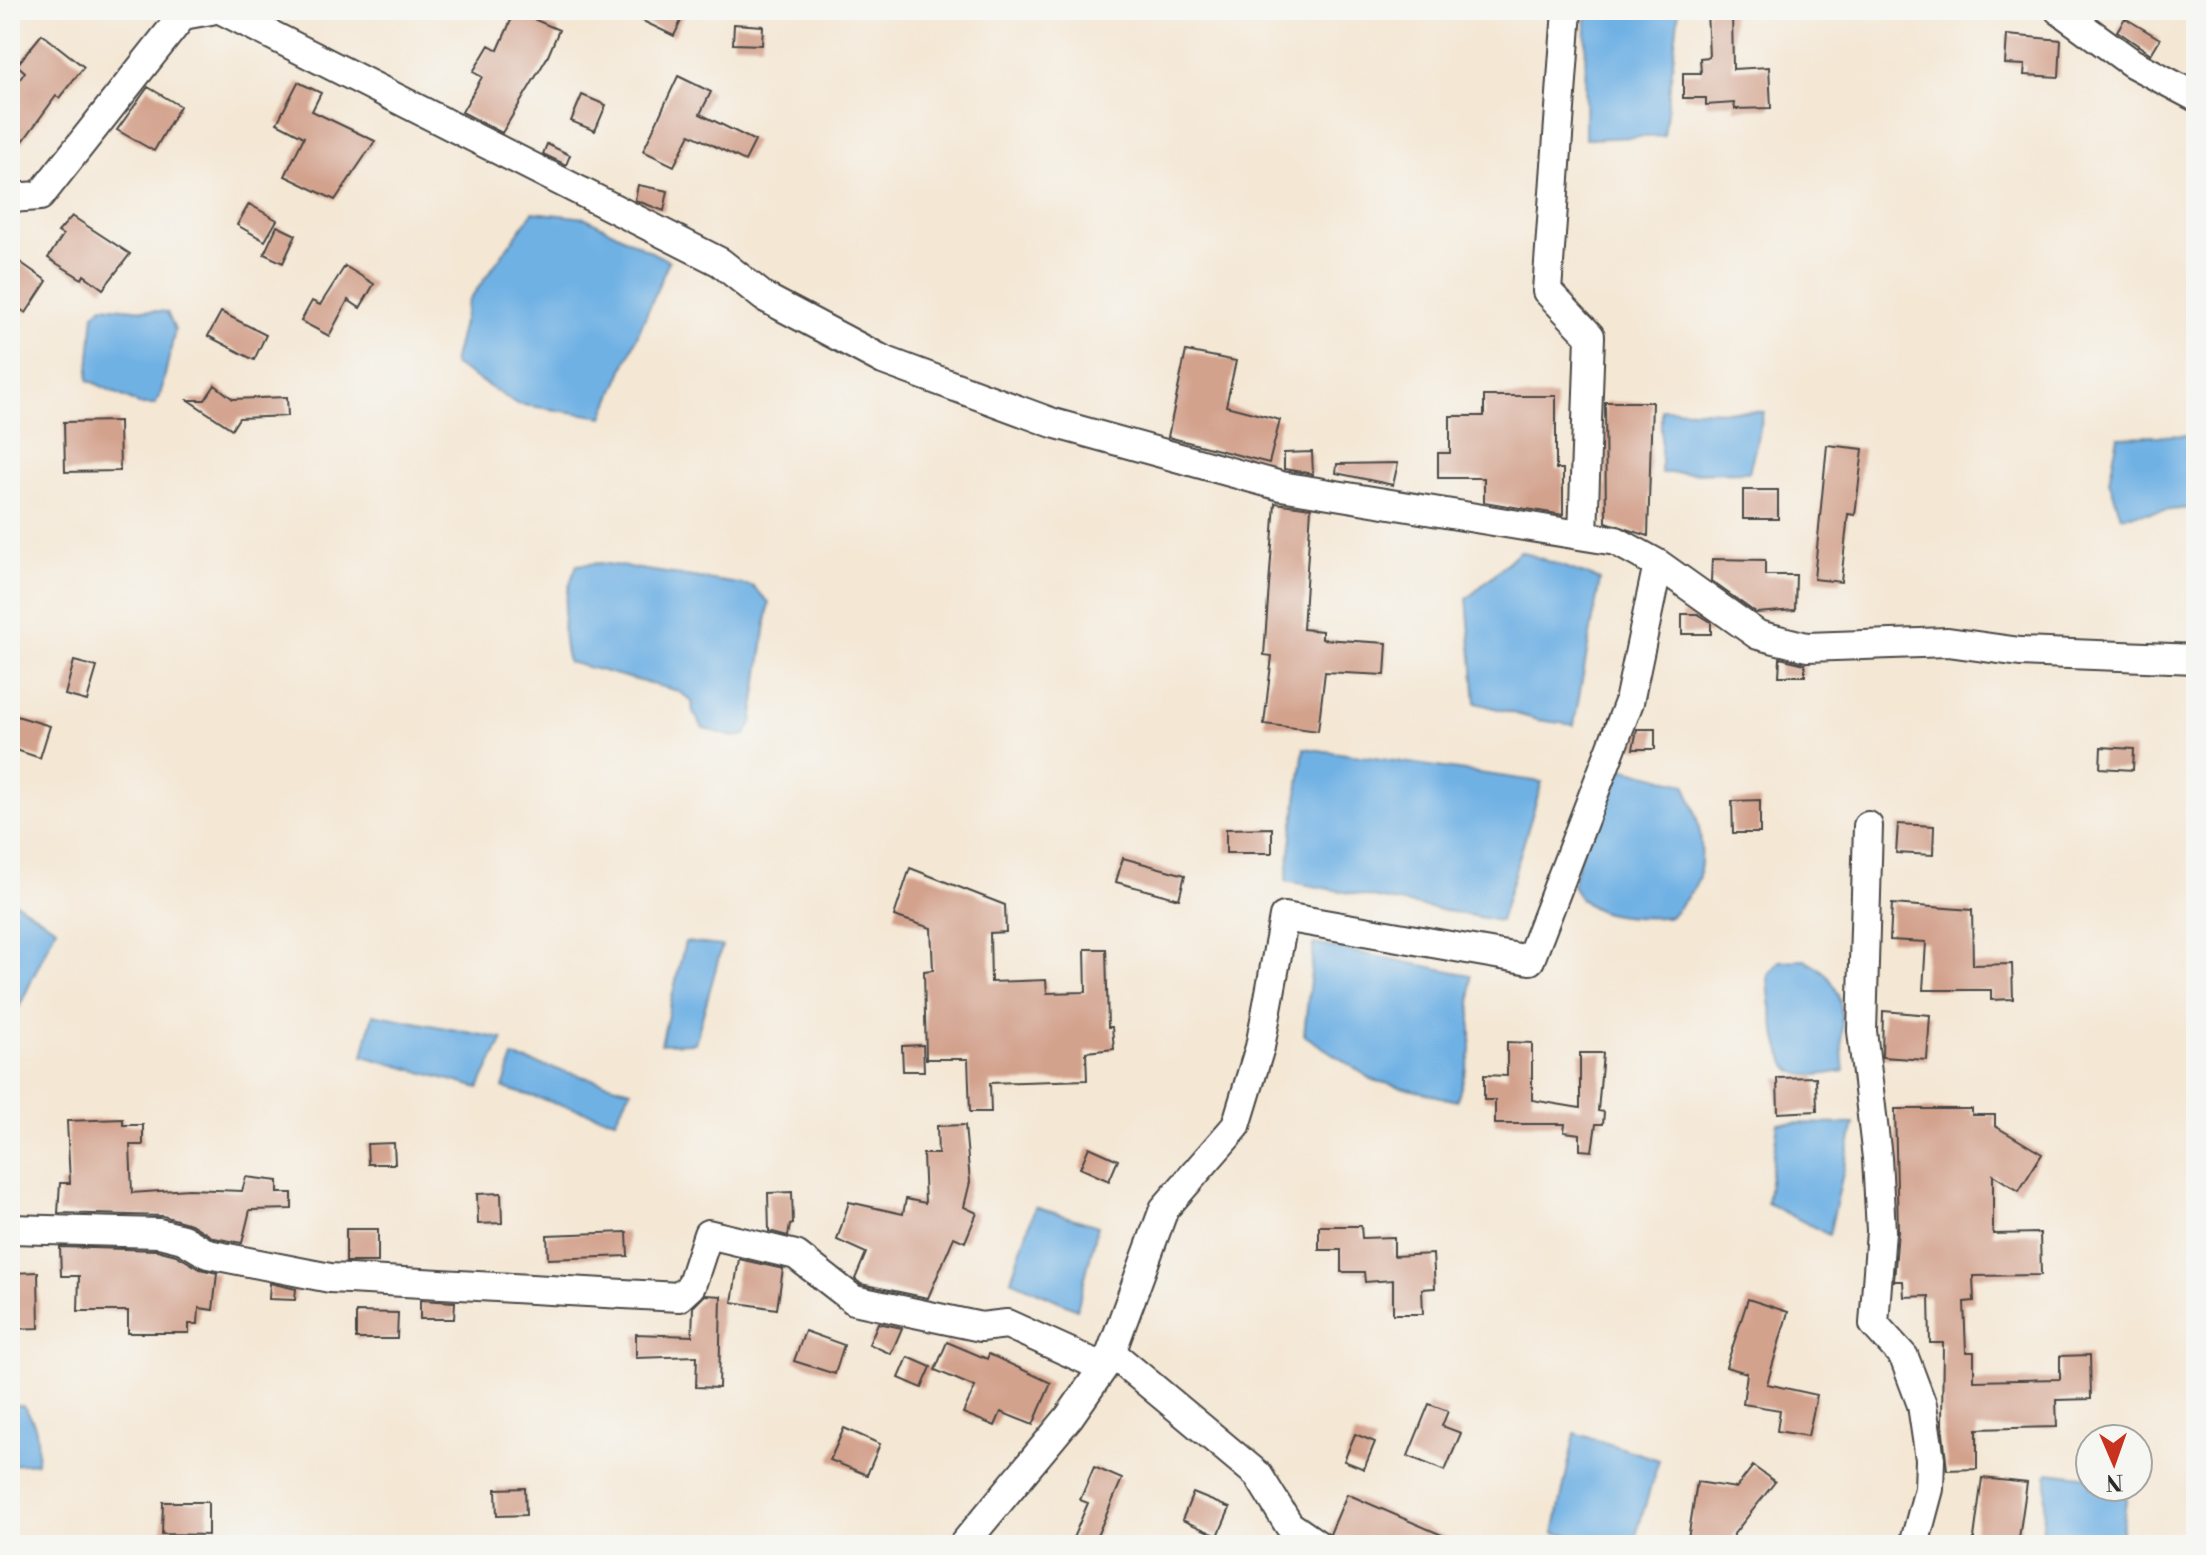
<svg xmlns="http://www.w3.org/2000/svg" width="2206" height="1555" viewBox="0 0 2206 1555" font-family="'Libre Bodoni',serif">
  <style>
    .water { fill: #70b1e4; stroke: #4e6e88; stroke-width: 2 }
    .building { fill: #d3a28d }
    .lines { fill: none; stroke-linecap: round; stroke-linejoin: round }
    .minor-casing { stroke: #494744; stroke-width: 32 }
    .minor { stroke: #fff; stroke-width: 28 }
  </style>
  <rect width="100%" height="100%" fill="#f6f6f2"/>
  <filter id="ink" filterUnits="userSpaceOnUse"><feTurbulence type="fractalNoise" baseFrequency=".0125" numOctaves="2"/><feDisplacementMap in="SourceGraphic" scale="16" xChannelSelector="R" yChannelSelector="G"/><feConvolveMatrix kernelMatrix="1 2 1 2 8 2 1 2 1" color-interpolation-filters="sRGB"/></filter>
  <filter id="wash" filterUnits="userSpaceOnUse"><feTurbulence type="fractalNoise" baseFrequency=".006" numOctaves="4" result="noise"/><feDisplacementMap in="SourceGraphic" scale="32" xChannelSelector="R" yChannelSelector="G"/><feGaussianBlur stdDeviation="1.8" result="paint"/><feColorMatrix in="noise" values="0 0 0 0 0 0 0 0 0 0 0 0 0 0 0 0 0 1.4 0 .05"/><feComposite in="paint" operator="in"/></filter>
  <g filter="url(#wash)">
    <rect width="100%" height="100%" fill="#f4e7d4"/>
    <path class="water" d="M 1586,10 L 1679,10 L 1664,136 L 1585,139 Z
      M 533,212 L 586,218 L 669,261 L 603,417 L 517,404 L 453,364 L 468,302 Z
      M 102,306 L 167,312 L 175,330 L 161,393 L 155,405 L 141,405 L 88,380 L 94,314 Z
      M 1661,409 L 1764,412 L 1749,472 L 1661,473 Z
      M 2195,435 L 2196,507 L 2121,516 L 2109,480 L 2118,437 Z
      M 1520,551 L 1600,580 L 1574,725 L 1538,720 L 1476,703 L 1467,599 Z
      M 600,563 L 752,586 L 769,602 L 752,723 L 746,735 L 733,737 L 703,728 L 693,712 L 692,701 L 678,691 L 568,662 C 559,631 564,594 577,565 Z
      M 1304,748 L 1542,782 L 1500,921 L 1286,881 Z
      M 1625,769 L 1685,784 C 1697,812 1706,845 1699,876 C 1695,891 1680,905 1670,917 C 1638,918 1587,921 1572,885 L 1603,778 Z
      M 10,899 L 56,928 L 15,1016 L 10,1015 Z
      M 685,942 L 722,946 L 695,1043 L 661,1044 Z
      M 1314,944 L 1471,975 L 1471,1051 L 1457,1101 L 1373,1080 L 1304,1035 Z
      M 1805,960 C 1855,983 1837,1026 1844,1071 C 1830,1073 1806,1079 1793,1071 C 1777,1063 1768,992 1768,974 L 1779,961 Z
      M 373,1014 L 503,1039 L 479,1088 L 363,1056 Z
      M 513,1057 L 631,1090 L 615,1120 L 503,1088 Z
      M 1778,1123 L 1854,1124 L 1829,1235 L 1767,1203 Z
      M 1035,1207 L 1098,1226 L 1077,1309 L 1011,1280 Z
      M 10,1404 L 23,1406 C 39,1425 38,1439 37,1463 L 10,1465 Z
      M 1575,1433 L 1659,1460 L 1633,1545 L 1554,1533 Z
      M 2048,1472 L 2090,1477 L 2090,1487 L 2128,1487 L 2120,1545 L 2041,1545 Z"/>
    <g id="blocks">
      <path class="building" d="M 620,10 L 686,10 L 674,36 Z
        M 1707,10 L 1732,10 L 1733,69 L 1769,67 L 1771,108 L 1735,109 L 1734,103 L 1706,105 L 1706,98 L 1683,98 L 1683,73 L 1701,73 L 1700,58 L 1709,57 Z
        M 515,11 L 559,30 L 548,56 L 502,133 L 462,112 L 482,77 L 473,72 L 489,45 L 498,50 Z
        M 2125,18 L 2160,39 L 2151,54 L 2117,31 Z
        M 734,24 L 763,26 L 762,45 L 733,44 Z
        M 42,34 L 84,67 L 59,98 L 56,96 L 10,159 L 10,93 L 25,72 L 17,65 Z
        M 2007,35 L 2061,40 L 2059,77 L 2024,75 L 2025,65 L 2005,64 Z
        M 678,76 L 711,92 L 700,114 L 755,141 L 745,161 L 690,134 L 674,166 L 643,151 Z
        M 298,82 L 321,93 L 312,111 L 375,141 L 335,200 L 285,176 L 304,137 L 277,123 Z
        M 148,87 L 180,106 L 154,151 L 117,130 Z
        M 582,95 L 606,105 L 595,131 L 571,121 Z
        M 547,144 L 570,155 L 566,165 L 543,154 Z
        M 638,185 L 668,191 L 664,211 L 635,200 Z
        M 249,204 L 277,220 L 265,241 L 237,225 Z
        M 72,216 L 130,254 L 103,289 L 84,275 L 82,279 L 48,258 L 63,235 L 58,232 Z
        M 277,226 L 296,235 L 283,263 L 264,254 Z
        M 10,255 L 47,281 L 26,313 L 10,303 Z
        M 345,266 L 374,284 L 360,308 L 348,300 L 329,336 L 301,321 L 312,301 L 320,305 Z
        M 221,312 L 266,335 L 254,360 L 208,336 Z
        M 1186,351 L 1236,361 L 1226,406 L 1280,420 L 1269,463 L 1168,437 Z
        M 215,385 L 233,399 L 287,397 L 288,416 L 239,418 L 232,429 L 188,400 L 205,400 Z
        M 1484,396 L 1556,396 L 1556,469 L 1563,469 L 1563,515 L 1484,502 L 1484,478 L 1438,478 L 1438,453 L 1450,453 L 1450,416 L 1484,416 Z
        M 1605,402 L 1652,402 L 1648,536 L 1606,522 Z
        M 119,421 L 120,471 L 65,472 L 64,422 Z
        M 1827,445 L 1863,449 L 1855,515 L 1848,514 L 1841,582 L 1814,579 Z
        M 1312,452 L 1313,474 L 1284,469 L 1284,453 Z
        M 1398,463 L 1393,485 L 1336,473 L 1337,464 Z
        M 1743,490 L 1778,490 L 1778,519 L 1743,519 Z
        M 1275,503 L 1311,508 L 1303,629 L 1322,631 L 1322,639 L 1387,643 L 1385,675 L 1325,672 L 1318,731 L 1264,724 L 1272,656 L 1264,655 Z
        M 1712,559 L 1765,560 L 1765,575 L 1796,575 L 1795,610 L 1756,613 L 1711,581 Z
        M 1682,614 L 1698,614 L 1711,622 L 1711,634 L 1682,634 Z
        M 1780,658 L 1805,664 L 1805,676 L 1779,676 Z
        M 74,661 L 97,667 L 87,701 L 65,695 Z
        M 10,714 L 50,726 L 40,758 L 10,748 Z
        M 1637,729 L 1655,729 L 1655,749 L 1633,749 Z
        M 2101,747 L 2134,749 L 2133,770 L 2100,768 Z
        M 1760,800 L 1760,833 L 1733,833 L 1732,801 Z
        M 1898,824 L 1934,826 L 1933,855 L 1896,853 Z
        M 1272,828 L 1272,853 L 1226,853 L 1226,829 Z
        M 1123,858 L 1185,875 L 1179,899 L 1116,882 Z
        M 910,868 L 1005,905 L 1006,932 L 990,933 L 991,982 L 1046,980 L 1047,993 L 1086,992 L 1085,949 L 1106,949 L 1108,1027 L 1112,1027 L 1114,1049 L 1086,1052 L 1087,1080 L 990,1083 L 991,1112 L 970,1112 L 968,1059 L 926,1059 L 924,971 L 933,970 L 931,928 L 894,916 Z
        M 1892,904 L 1972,910 L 1973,965 L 2012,964 L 2013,999 L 1991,1000 L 1991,990 L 1923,990 L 1926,942 L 1890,940 Z
        M 1883,1011 L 1930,1015 L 1927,1060 L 1882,1057 Z
        M 1507,1042 L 1532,1043 L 1532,1100 L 1580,1108 L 1580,1053 L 1603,1053 L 1598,1111 L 1604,1112 L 1603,1124 L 1596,1124 L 1592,1151 L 1580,1150 L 1580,1134 L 1564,1132 L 1565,1124 L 1495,1124 L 1495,1100 L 1484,1100 L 1484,1075 L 1507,1076 Z
        M 923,1045 L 924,1071 L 903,1071 L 902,1046 Z
        M 1816,1077 L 1817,1111 L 1778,1113 L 1777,1078 Z
        M 1895,1109 L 1972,1109 L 1972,1115 L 1995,1115 L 1995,1126 L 2042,1154 L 2019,1191 L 1993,1175 L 1993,1234 L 2040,1233 L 2041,1275 L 1973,1276 L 1974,1301 L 1964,1302 L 1966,1352 L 1974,1352 L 1974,1381 L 2060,1379 L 2060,1356 L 2090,1355 L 2091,1399 L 2056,1400 L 2057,1427 L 1977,1429 L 1977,1469 L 1947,1470 L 1942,1424 L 1943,1343 L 1930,1343 L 1929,1296 L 1904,1297 L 1903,1281 L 1894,1281 L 1898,1230 Z
        M 123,1119 L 123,1125 L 143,1125 L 143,1145 L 130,1145 L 132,1193 L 189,1189 L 242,1191 L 246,1177 L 278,1181 L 278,1193 L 292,1193 L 292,1209 L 250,1210 L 242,1243 L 214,1238 L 191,1224 L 163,1216 L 58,1213 L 60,1183 L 70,1183 L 67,1121 Z
        M 965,1125 L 970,1182 L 964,1207 L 977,1213 L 965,1242 L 954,1237 L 928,1298 L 861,1284 L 855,1279 L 866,1253 L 837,1240 L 849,1202 L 903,1214 L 906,1199 L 925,1203 L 923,1154 L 938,1154 L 937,1126 Z
        M 394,1143 L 395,1164 L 368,1164 L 367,1144 Z
        M 1089,1147 L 1118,1160 L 1109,1181 L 1080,1168 Z
        M 792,1192 L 793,1224 L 790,1225 L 788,1236 L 769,1231 L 768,1193 Z
        M 501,1193 L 502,1223 L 478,1224 L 477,1194 Z
        M 1319,1226 L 1361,1226 L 1362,1238 L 1394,1237 L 1394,1256 L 1433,1254 L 1435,1288 L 1422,1289 L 1423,1314 L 1393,1314 L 1393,1280 L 1365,1282 L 1364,1272 L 1341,1272 L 1341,1250 L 1319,1250 Z
        M 346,1229 L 378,1229 L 378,1262 L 346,1262 Z
        M 627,1232 L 628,1256 L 548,1259 L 547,1235 Z
        M 60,1247 L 157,1250 L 176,1255 L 200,1269 L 217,1273 L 213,1310 L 199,1308 L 198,1324 L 189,1324 L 189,1333 L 128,1333 L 128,1311 L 78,1311 L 79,1276 L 61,1276 Z
        M 739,1259 L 783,1269 L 777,1309 L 732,1302 Z
        M 38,1272 L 39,1328 L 10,1329 L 10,1273 Z
        M 270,1283 L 296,1289 L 295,1300 L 269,1299 Z
        M 705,1295 L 721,1296 L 719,1388 L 696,1387 L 697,1356 L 636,1358 L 636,1334 L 692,1336 L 693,1307 Z
        M 1748,1299 L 1788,1312 L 1767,1384 L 1817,1395 L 1808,1436 L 1777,1431 L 1780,1410 L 1743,1404 L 1747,1373 L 1726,1367 Z
        M 420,1300 L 455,1302 L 454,1319 L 420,1319 Z
        M 356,1312 L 398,1313 L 397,1339 L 356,1339 Z
        M 878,1323 L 902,1328 L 891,1354 L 869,1344 Z
        M 805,1331 L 844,1345 L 835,1374 L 794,1361 Z
        M 947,1342 L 987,1359 L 989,1354 L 1051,1383 L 1033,1425 L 1001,1412 L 995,1426 L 963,1413 L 975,1387 L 935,1370 Z
        M 908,1357 L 931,1367 L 922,1388 L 899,1378 Z
        M 1429,1404 L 1448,1411 L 1442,1426 L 1461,1433 L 1445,1471 L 1408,1456 Z
        M 844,1428 L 880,1444 L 867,1475 L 830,1460 Z
        M 1355,1434 L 1375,1442 L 1364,1469 L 1344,1461 Z
        M 1753,1466 L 1775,1482 L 1734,1534 L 1733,1545 L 1687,1545 L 1697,1482 L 1736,1488 Z
        M 1094,1467 L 1122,1479 L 1093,1545 L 1070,1545 L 1088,1503 L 1080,1500 Z
        M 1982,1478 L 2027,1483 L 2018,1545 L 1973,1545 Z
        M 525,1488 L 526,1515 L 497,1516 L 496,1489 Z
        M 1193,1493 L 1230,1508 L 1218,1536 L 1182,1520 Z
        M 1347,1494 L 1465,1545 L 1334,1543 L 1330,1534 Z
        M 163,1502 L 208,1502 L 208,1535 L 162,1534 Z"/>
    </g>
  </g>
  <g filter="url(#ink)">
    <use href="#blocks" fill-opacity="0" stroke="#494744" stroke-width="2"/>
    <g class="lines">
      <g class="minor-casing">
        <path id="minor" d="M 222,10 L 720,262 L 764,297 L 883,360 L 1053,423 L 1281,486 L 1616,541 L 1658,564 L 1758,635 L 1807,647 L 1948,642 L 2020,652 L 2196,659
          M 1567,10 L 1547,291 L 1590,336 L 1583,535
          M 2059,10 L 2132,63 L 2196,97
          M 10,198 L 40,196 L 183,15 L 211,10
          M 1868,826 L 1862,1031 L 1877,1158 L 1881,1231 L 1874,1324 L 1904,1357 L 1922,1405 L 1930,1459 L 1929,1489 L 1914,1545
          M 10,1229 L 159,1233 L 183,1239 L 208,1254 L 330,1278 L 679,1297 L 691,1286 L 708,1234 L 796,1255 L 854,1300 L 981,1327 L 1007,1324 L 1102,1367
          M 1113,1354 L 1258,1475 L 1289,1525 L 1318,1545
          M 963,1545 L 1069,1417 L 1108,1361 L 1164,1209 L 1236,1126 L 1260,1047 L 1284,917 L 1530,960 L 1629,702 L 1658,564"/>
      </g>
      <use href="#minor" class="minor"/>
    </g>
  </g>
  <rect width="2206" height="1555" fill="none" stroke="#f6f6f2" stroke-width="40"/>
  <g transform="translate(2114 1463) rotate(178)"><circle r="38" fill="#f6f6f2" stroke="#a5a5a2" stroke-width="2"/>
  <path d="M0-6L14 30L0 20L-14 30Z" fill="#c8321e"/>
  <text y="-12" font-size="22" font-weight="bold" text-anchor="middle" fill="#2b2b2b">N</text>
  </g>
</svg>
